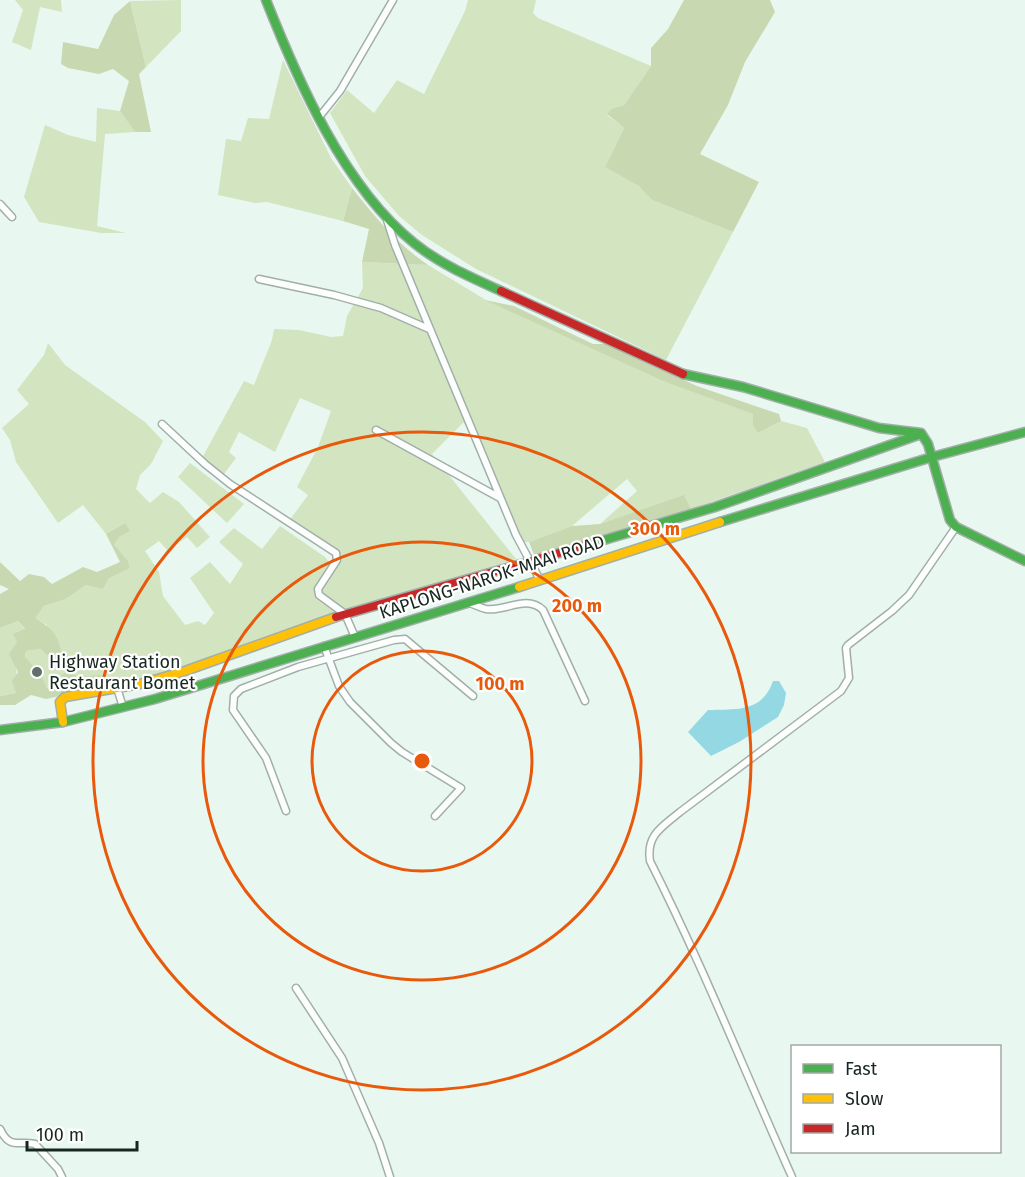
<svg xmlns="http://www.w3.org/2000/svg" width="1025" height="1177" viewBox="0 0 1025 1177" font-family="'Fira Sans',sans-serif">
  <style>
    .green { fill: #d3e4c0 }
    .forest { fill: #c8d9b2 }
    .water { fill: #94d8e3 }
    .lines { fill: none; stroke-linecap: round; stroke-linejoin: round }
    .street-casing { stroke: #a2afa9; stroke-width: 9 }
    .fast-casing { stroke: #a2afa9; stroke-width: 11 }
    .slow-casing { stroke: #a2afa9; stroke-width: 11 }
    .jam-casing { stroke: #a2afa9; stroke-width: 11 }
    .street { stroke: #fcfefd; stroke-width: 6 }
    .fast { stroke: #4caf50; stroke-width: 8 }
    .slow { stroke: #ffc107; stroke-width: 8 }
    .jam { stroke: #c62828; stroke-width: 8 }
    .ring { fill: none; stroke: #e8590c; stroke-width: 3 }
    .poi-dot { fill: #617069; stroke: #fff; stroke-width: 2 }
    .labels { text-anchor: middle; stroke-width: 4.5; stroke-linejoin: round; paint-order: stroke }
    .street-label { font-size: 18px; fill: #182620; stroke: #fff }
    .poi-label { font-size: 18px; fill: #182620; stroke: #fff; text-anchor: start }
    .centre { fill: #e8590c; stroke: #fff; stroke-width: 3 }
    .ring-label { font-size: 18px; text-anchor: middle; font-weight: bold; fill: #e8590c; stroke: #fff; stroke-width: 4.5; stroke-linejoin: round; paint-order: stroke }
  </style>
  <rect width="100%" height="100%" fill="#e8f8f0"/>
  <path class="green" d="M 15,0 L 61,0 L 62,12 L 40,7 L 31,50 L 12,42 L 23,10 Z
    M 181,0 L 181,31 L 146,67 L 130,1 Z
    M 468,0 L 536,0 L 533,13 L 538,18 L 651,66 L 624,105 L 611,109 L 607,115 L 624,128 L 605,167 L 640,186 L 652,200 L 733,232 L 666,360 L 476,269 L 422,235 L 399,216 L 365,176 L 330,113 L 347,90 L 374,113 L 397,80 L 424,94 L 465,11 Z
    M 283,60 L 331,158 L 352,188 L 343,221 L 267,202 L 255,203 L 218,195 L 226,139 L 241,141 L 248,118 L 269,119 Z
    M 97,108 L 120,111 L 135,132 L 105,134 L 97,226 L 126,233 L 101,233 L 39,222 L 24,197 L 45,125 L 68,135 L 96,142 Z
    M 362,262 L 428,265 L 486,300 L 665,382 L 754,414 L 758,433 L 781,421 L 807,428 L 825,462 L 691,509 L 684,496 L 600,524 L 637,491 L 627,479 L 572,526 L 529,542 L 517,542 L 464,422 L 432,454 L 516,559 L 345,610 L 323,594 L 322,589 L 344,557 L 289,521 L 308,495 L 297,487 L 318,447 L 331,411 L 300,398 L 275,452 L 239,432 L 229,452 L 236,458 L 224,474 L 202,458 L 244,381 L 254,385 L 272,340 L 274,329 L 299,330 L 331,337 L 343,336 L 347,316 L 363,288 Z
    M 48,343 L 65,365 L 145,422 L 163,441 L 151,464 L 140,475 L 136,489 L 150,503 L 163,492 L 179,502 L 210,537 L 197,548 L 187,537 L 168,551 L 159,541 L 145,551 L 159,572 L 163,596 L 185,625 L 198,621 L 205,625 L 214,613 L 190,578 L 210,562 L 230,584 L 243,564 L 219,542 L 234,528 L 262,549 L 280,526 L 325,557 L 330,563 L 314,591 L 316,599 L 336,613 L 141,681 L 103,687 L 109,681 C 89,669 68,682 47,688 L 42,676 L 25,658 L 26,651 L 41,649 L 47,625 L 34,618 L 44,606 L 66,599 L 86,585 L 130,568 L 128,561 L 114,544 L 125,523 L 106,534 L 83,505 L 58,523 L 16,462 L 10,440 L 2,428 L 29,404 L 17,390 L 44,355 Z
    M 190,463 L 244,504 L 227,523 L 178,477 Z
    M 18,621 L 25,630 L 17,642 L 16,693 L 0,696 L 0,628 Z"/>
  <path class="forest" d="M 684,0 L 770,0 L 775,12 L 745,62 L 728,105 L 700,154 L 759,182 L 733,232 L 652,200 L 639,186 L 605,167 L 624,128 L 607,114 L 611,109 L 624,105 L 651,66 L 651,48 L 668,29 Z
    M 130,1 L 146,67 L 139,74 L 151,132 L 135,132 L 120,111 L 129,81 L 113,69 L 99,74 L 68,68 L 61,64 L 63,42 L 98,49 L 114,15 Z
    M 352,188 C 375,217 397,244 428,265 L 362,262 L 369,229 L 343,221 Z
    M 485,300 L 514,306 L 593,344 L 606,344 L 697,386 L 779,414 L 781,421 L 758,433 L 753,425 L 753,414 L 665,382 Z
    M 684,495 L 691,509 L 534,555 L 529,542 L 572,526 L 600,524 Z
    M 125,523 L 130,531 L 120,536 L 114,544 L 128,561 L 130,568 L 109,578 L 103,589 L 86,585 L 66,599 L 44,606 L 35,618 C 53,629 58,634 62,655 L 52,660 L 41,649 L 26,651 L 25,657 L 42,676 L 47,688 L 61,684 L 61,676 L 68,670 L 77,677 L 100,675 L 110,681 L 103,687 L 46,699 L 31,695 L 15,705 L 0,705 L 0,696 L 16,693 L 12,681 L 18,672 L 9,654 L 17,642 L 13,634 L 25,629 L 18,621 L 0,628 L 0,594 L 9,589 L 0,585 L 0,562 L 20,581 L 29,574 L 44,577 L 52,584 L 83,567 L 97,572 L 120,562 L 106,534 Z"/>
  <path class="water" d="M 773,681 L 779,681 L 786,693 L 784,705 L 778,717 L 739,742 L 711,756 L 688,732 L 708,710 C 736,709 762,713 773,681 Z"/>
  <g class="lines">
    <g class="street-casing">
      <path id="street" d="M 320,116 L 340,91 L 393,0
        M 0,204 L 12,217
        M 387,220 L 395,245 L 516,535 L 540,580
        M 259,279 L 334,295 L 381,308 L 429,329
        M 162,424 L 205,464 L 230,484 L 336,553 L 337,560 L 318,589 L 319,595 L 345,614 L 355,637
        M 376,430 L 500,498
        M 472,604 C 476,605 481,608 486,609 C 506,612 526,594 543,610 L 585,701
        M 324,646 L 339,686 L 350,702 L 391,743 L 402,752 L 461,788 L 435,816
        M 117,688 L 123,707
        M 286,811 L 266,758 L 233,710 L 234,696 L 241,689 L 298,667 L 394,640 L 405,639 L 473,696
        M 296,988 L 342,1058 L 379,1143 L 390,1177
        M 0,1129 C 10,1150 18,1140 35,1144 L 58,1169 L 62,1177
        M 792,1177 C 745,1072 702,964 650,861 C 646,835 662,827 680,812 L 841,691 L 849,678 L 846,648 L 848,645 L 892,611 L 909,595 L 956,527"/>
    </g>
    <g class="fast-casing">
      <path id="fast" d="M 266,0 C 298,81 344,187 414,243 C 440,264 470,277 501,291
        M 683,374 L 743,387 L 879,428 L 921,433 L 928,444 L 950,520 L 956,527 L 1025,561
        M 720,522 L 932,457 L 1025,432
        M 587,545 L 715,507 L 921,434
        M 0,730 L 63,722 L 155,699 L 519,587"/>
    </g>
    <g class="slow-casing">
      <path id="slow" d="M 519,587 L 720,522
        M 63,722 L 60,702 L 65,697 L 140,684 L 185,671 L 336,617"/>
    </g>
    <g class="jam-casing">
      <path id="jam" d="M 501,291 L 683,374
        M 336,617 L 587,545"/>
    </g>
    <use href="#street" class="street"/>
    <use href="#fast" class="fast"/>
    <use href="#slow" class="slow"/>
    <use href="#jam" class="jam"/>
  </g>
  <g class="ring">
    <circle cx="422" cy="761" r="110"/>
    <circle cx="422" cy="761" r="219"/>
    <circle cx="422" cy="761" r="329"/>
  </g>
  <circle class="poi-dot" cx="37" cy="672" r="6"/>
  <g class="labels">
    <g class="street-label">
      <text transform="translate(492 577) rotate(-18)" y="6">KAPLONG-NAROK-MAAI ROAD</text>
    </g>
    <g class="poi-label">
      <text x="49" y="668">Highway Station<tspan x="49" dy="21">Restaurant Bomet</tspan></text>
    </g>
  </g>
  <circle cx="422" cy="761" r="9" class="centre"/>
  <g class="ring-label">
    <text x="655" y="535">300 m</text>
    <text x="577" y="612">200 m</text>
    <text x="500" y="690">100 m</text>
  </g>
  <rect x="791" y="1045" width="210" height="108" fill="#ffffff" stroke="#a3a8a6" stroke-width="1.5"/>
  <rect x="803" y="1064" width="30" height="9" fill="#4caf50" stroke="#a3a8a6" stroke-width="1.5"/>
  <text x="845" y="1075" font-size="18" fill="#182620">Fast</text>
  <rect x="803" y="1094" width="30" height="9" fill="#ffc107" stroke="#a3a8a6" stroke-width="1.5"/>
  <text x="845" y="1105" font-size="18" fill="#182620">Slow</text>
  <rect x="803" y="1124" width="30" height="9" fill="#c62828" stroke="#a3a8a6" stroke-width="1.5"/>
  <text x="845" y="1135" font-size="18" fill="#182620">Jam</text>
  <path d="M27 1141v9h110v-9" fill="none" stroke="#182620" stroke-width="3"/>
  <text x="36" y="1141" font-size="18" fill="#182620" stroke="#ffffff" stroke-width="4.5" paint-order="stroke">100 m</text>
</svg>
